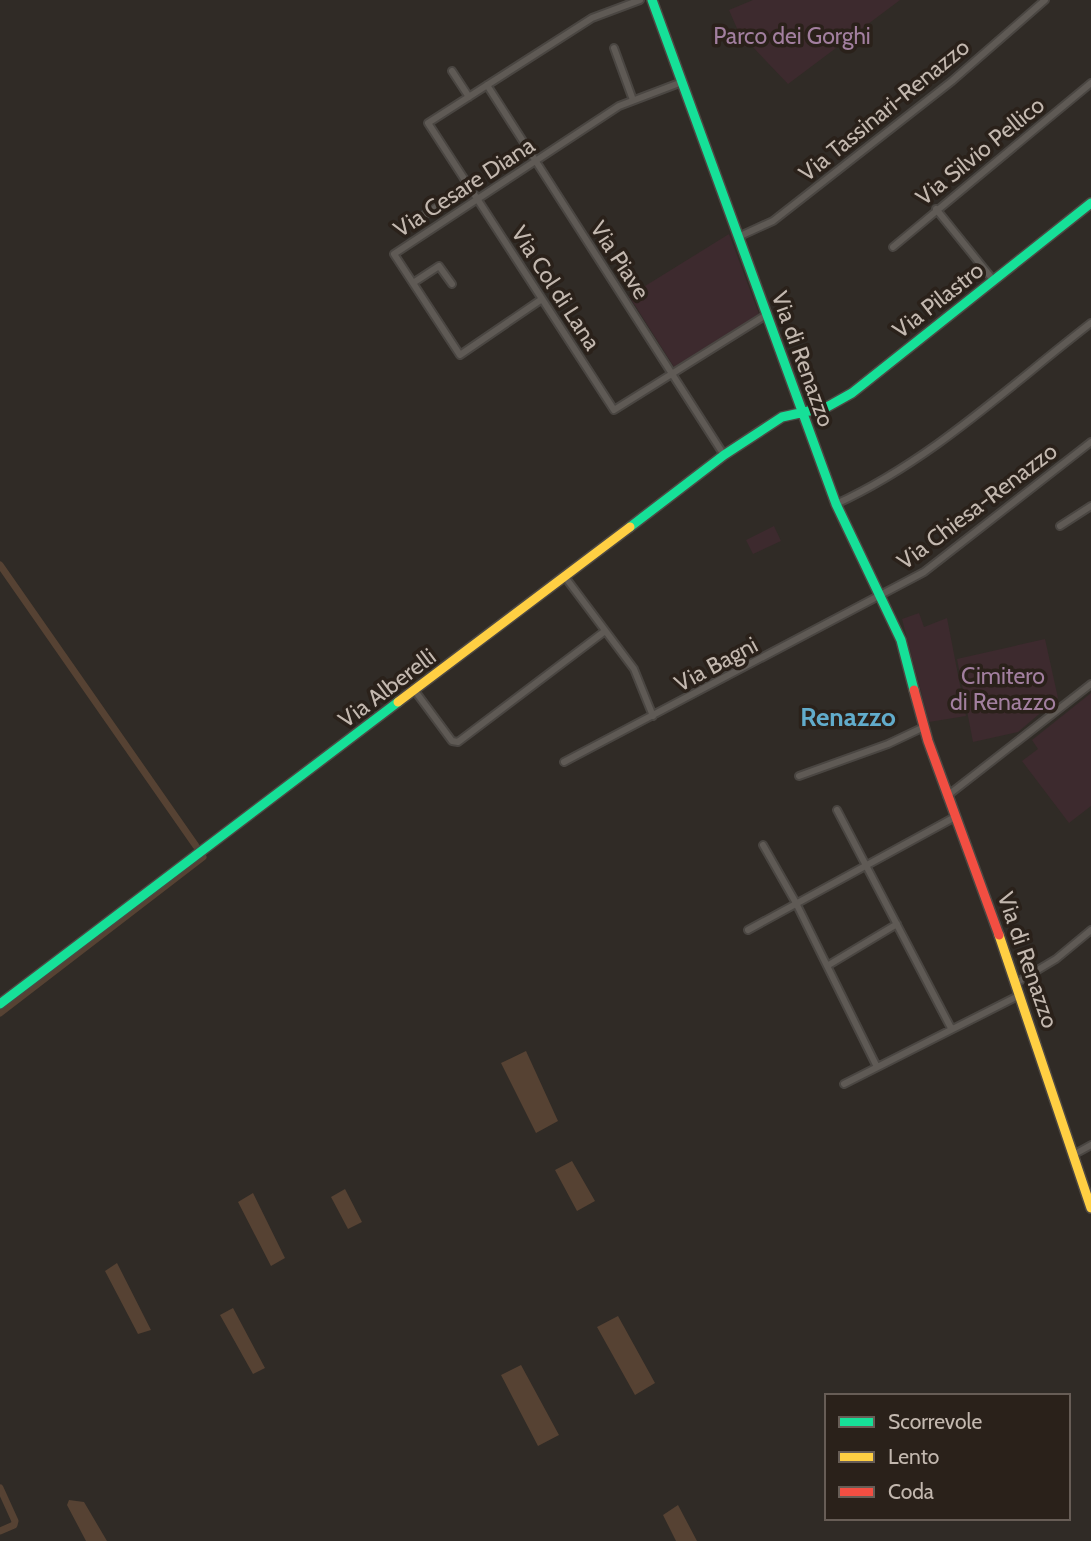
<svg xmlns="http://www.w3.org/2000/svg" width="1091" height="1541" viewBox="0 0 1091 1541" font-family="Cabin,sans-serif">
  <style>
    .green { fill: #3d2a2e }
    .water { fill: #564233 }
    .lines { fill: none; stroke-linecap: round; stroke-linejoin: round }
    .canal { stroke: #564233; stroke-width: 7 }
    .street-casing { stroke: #4a4642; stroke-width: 10 }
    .fast-casing { stroke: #4d4843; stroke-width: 12 }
    .slow-casing { stroke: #4d4843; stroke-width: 12 }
    .jam-casing { stroke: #4d4843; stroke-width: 12 }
    .street { stroke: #5f5a55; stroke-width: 6 }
    .fast { stroke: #16e098; stroke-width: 9 }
    .slow { stroke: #ffcf43; stroke-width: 9 }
    .jam { stroke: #f24e42; stroke-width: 9 }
    .labels { text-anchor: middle; stroke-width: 7; stroke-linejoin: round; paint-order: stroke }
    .park-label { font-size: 23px; fill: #a27f9f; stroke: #2a211a }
    .street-label { font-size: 23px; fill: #c3b8af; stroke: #2a211a }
    .quarter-label { font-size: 26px; font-weight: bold; fill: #62accb; stroke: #2a211a }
  </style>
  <rect width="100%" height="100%" fill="#302b26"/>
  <path class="green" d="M 753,0 L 900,0 L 788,84 L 750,44 L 745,47 L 729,10 Z
    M 729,234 L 759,314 L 674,367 L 629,296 Z
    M 774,526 L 781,541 L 753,554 L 746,540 Z
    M 919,613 L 924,627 L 947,618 L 966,716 L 929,722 L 902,619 Z
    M 1045,639 L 1058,698 L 1018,732 L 973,742 L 957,659 Z
    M 1091,693 L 1091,806 L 1069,823 L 1022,761 L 1038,749 L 1032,740 Z"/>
  <path class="water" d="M 526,1051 L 558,1121 L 536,1133 L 501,1063 Z
    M 572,1161 L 595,1201 L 577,1211 L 555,1170 Z
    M 345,1189 L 362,1222 L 348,1229 L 331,1197 Z
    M 253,1193 L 285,1258 L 271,1266 L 238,1202 Z
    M 117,1263 L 151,1330 L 138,1334 L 105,1271 Z
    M 233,1308 L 265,1368 L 253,1374 L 220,1315 Z
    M 618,1316 L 655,1383 L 635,1395 L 597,1327 Z
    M 521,1365 L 559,1435 L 538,1446 L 501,1375 Z
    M 69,1500 L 84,1502 L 107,1541 L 86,1541 L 67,1505 Z
    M 678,1505 L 697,1541 L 676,1541 L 663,1515 Z"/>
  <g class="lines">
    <path class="canal" d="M 0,565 L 196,846
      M 0,1013 L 203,857
      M 0,1488 L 15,1521 L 14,1525 L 0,1531"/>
    <g class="street-casing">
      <path id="street" d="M 640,0 L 592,18 L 428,123 L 614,410 L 766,315
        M 614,48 L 633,100
        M 452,71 L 469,97
        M 487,85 L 724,455
        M 936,209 L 994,281
        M 403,229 L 468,186
        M 738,237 L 773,221 L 952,81 L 1045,0
        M 893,247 L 1091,83
        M 413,283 L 439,266 L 452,284
        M 542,299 L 460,355 L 394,254 L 619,106 L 682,82
        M 836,504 C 932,460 1008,387 1091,323
        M 1060,526 L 1091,506
        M 565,577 L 634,669 L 653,716
        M 415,691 L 452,741 L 458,742 L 605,631
        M 564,762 L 924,572 L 1091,442
        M 799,776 L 888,744 L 924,727
        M 947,796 L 1091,684
        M 837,810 L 951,1028
        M 763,845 L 796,903 L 877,1067
        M 748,930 L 955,817
        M 827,966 L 897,924
        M 1016,983 L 1056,959 L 1091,930
        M 844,1084 L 1020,995
        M 1073,1155 L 1091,1145"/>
    </g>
    <g class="fast-casing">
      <path id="fast" d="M 652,0 L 836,504 L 901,640 L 914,690
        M 630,527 L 724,455 L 782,417 L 827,407 L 852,393 L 1091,203
        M 0,1004 L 398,702"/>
    </g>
    <g class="slow-casing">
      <path id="slow" d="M 398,702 L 630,527
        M 999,935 L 1091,1208"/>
    </g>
    <g class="jam-casing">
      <path id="jam" d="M 914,690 L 928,741 L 999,935"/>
    </g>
    <use href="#street" class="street"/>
    <use href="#fast" class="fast"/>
    <use href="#slow" class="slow"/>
    <use href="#jam" class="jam"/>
  </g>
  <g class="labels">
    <g class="park-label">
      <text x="792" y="44">Parco dei Gorghi</text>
      <text x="1003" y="684">Cimitero<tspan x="1003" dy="26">di Renazzo</tspan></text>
    </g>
    <g class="street-label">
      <text transform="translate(884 110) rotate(-39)" y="8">Via Tassinari-Renazzo</text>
      <text transform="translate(980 151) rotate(-39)" y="8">Via Silvio Pellico</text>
      <text transform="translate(464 187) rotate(-33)" y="8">Via Cesare Diana</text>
      <text transform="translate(620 260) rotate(57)" y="8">Via Piave</text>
      <text transform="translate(556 288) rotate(57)" y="8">Via Col di Lana</text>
      <text transform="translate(938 300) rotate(-38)" y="8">Via Pilastro</text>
      <text transform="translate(803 359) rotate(70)" y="8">Via di Renazzo</text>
      <text transform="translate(977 506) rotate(-37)" y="8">Via Chiesa-Renazzo</text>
      <text transform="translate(716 664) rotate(-28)" y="8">Via Bagni</text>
      <text transform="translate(387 688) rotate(-37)" y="8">Via Alberelli</text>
      <text transform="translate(1028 960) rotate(71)" y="8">Via di Renazzo</text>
    </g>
    <g class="quarter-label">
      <text x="848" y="726">Renazzo</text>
    </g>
  </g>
  <rect x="825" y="1394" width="245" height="126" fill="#2a211a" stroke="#675d56" stroke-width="2"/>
  <rect x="839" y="1417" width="35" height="10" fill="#16e098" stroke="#675d56" stroke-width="2"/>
  <text x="888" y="1429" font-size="21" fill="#c3b8af">Scorrevole</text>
  <rect x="839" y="1452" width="35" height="10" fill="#ffcf43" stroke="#675d56" stroke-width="2"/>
  <text x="888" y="1464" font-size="21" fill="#c3b8af">Lento</text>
  <rect x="839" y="1487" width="35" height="10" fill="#f24e42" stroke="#675d56" stroke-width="2"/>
  <text x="888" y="1499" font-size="21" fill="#c3b8af">Coda</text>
</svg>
